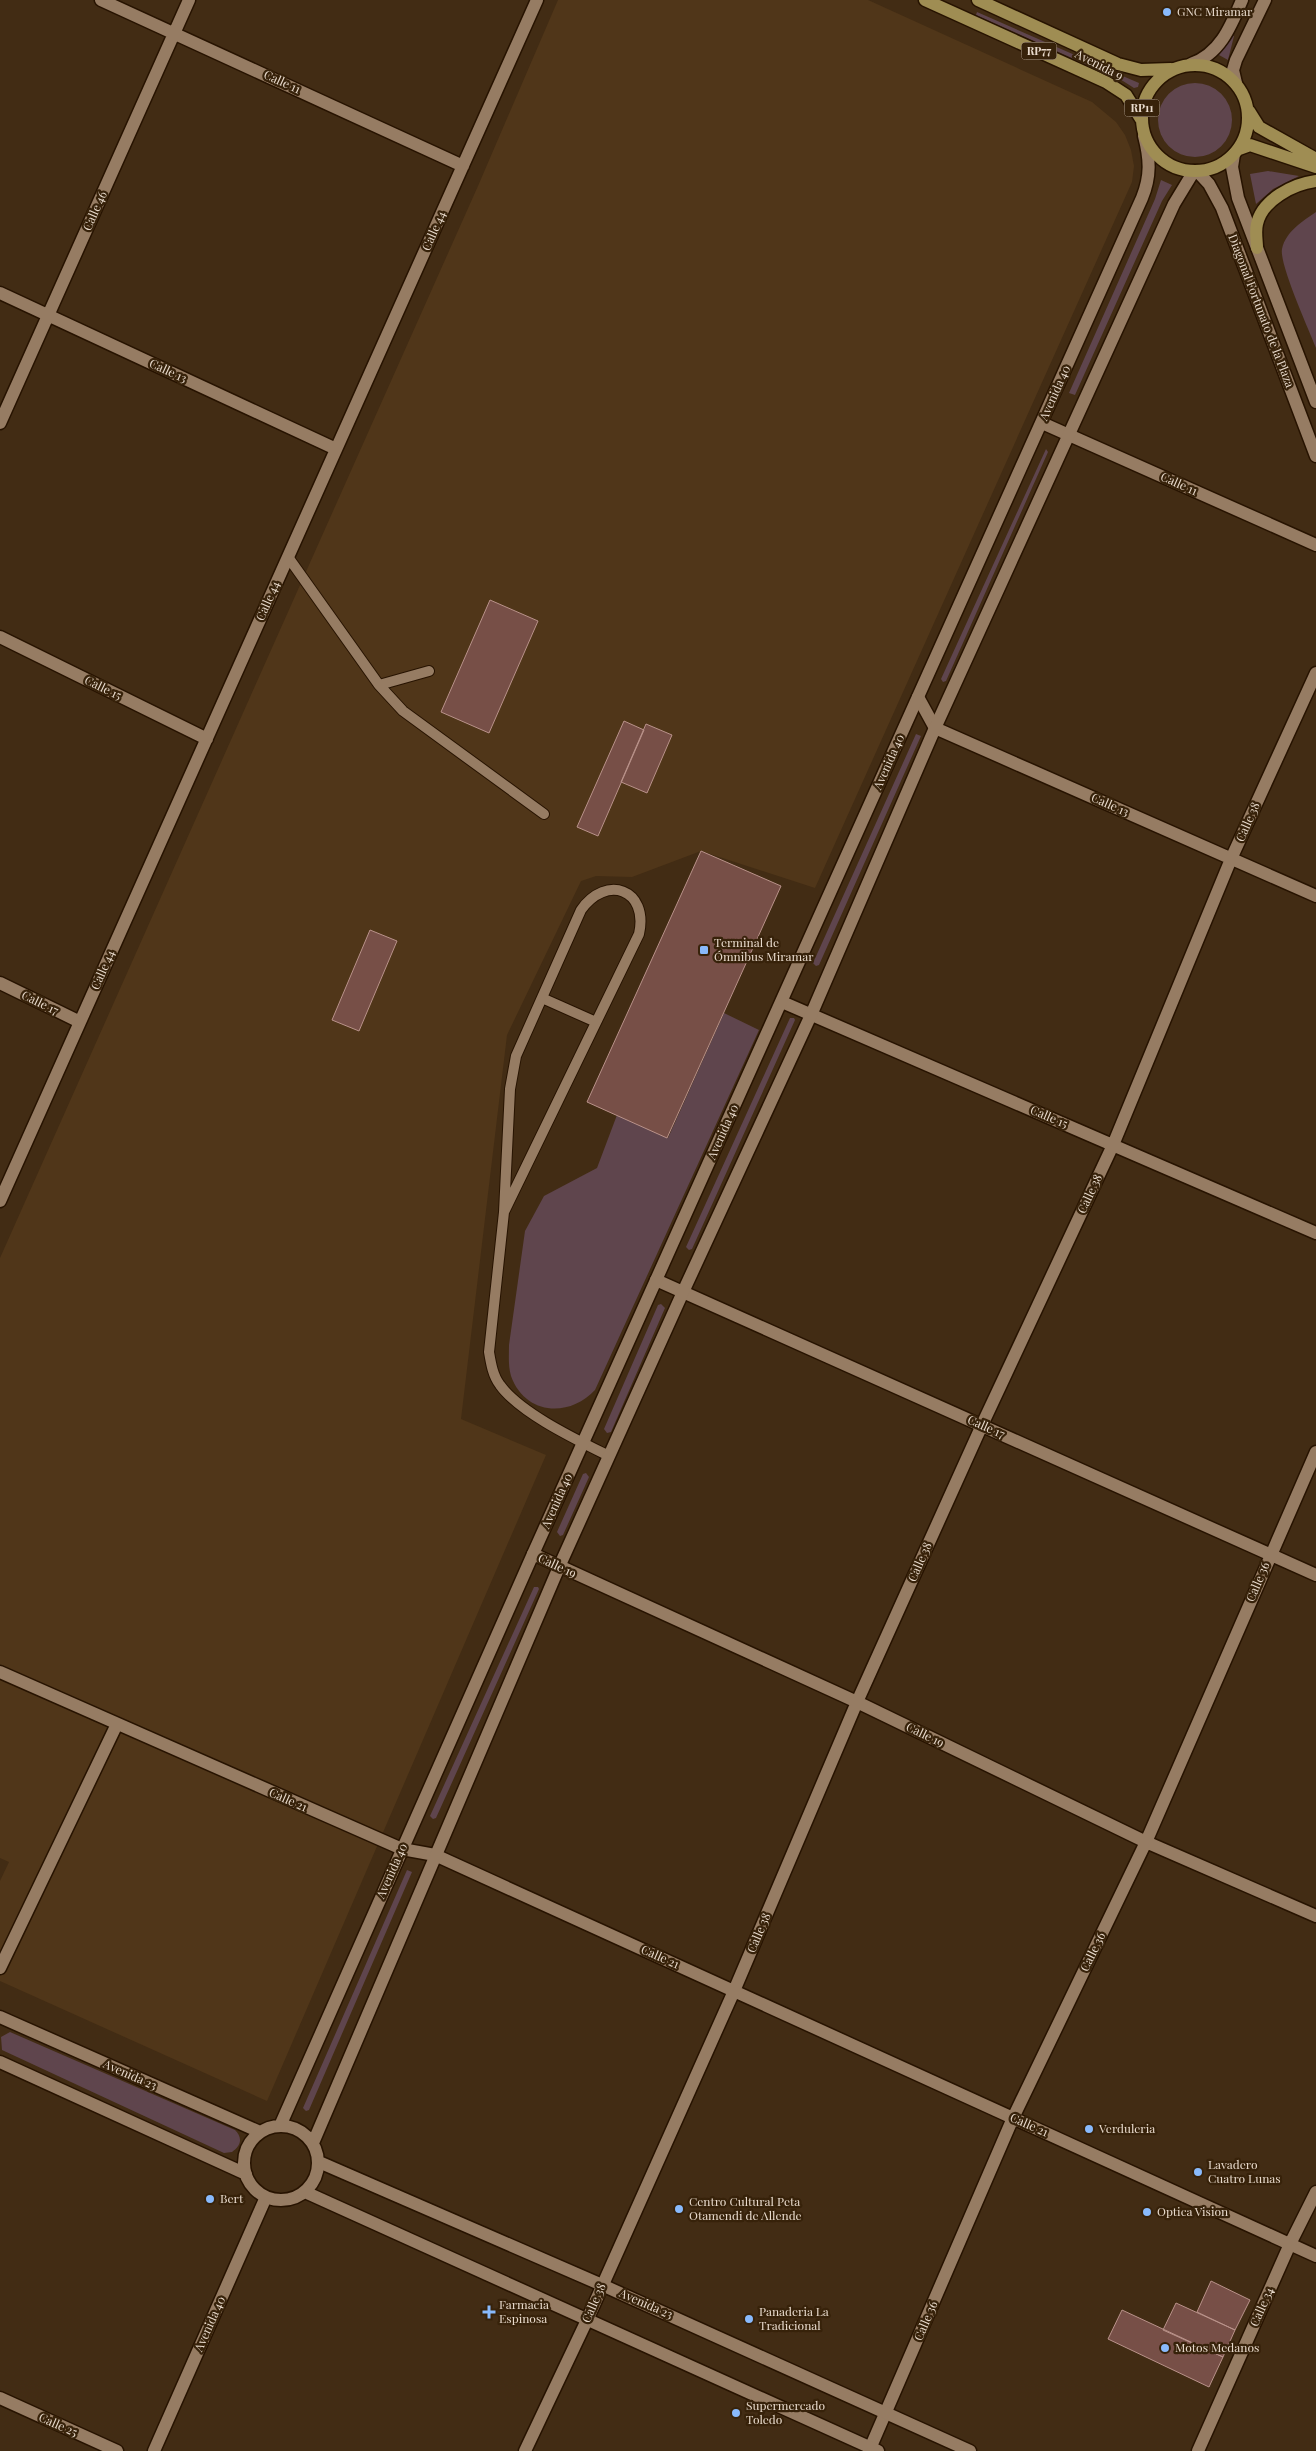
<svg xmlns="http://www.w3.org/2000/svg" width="1316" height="2451" viewBox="0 0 1316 2451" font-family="'Playfair Display',serif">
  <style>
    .built { fill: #503619 }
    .green { fill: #5f454d }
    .building { fill: #774f47; stroke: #b9928a }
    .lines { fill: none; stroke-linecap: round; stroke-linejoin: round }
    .lane-casing { stroke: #271300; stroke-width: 12 }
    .street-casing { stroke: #271300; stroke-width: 15 }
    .secondary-casing { stroke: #271300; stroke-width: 15 }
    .primary-casing { stroke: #271300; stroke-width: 15 }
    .lane { stroke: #967c63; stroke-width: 10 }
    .street { stroke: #967c63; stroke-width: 12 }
    .secondary { stroke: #967c63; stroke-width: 12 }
    .primary { stroke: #9f8d53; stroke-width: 12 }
    .poi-dot { fill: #89bafc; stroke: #37220a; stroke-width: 2 }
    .labels { text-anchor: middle; stroke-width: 4.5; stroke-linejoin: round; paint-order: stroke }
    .shield { fill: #37220a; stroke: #b3a392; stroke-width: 1 }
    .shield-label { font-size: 11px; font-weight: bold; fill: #e8dacc }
    .poi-label { font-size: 12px; fill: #e8dacc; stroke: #37220a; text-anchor: start }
    .street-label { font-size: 12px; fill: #e8dacc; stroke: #37220a }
  </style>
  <rect width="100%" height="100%" fill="#422c14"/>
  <path class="built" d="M 558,0 L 868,0 L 1092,102 L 1116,122 L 1125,135 L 1131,150 L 1134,166 L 1132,182 L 815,888 L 701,851 L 632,877 L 596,876 L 581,881 L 507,1035 L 461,1419 L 546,1455 L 267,2101 L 0,1981 L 0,1881 L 9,1862 L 0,1858 L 0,1258 L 478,186 Z"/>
  <path class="green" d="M 977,12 L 1125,77 L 1139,83 L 1138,87 L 1134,88 L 1123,81 L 976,15 Z
    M 1231,35 L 1234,36 L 1228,60 L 1219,55 Z
    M1158 120a37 37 0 1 1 74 0a37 37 0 1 1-74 0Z
    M 1268,171 L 1299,176 L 1273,189 L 1256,204 L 1250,174 Z
    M 1161,180 L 1172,185 L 1162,201 L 1075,395 L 1069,393 L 1155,199 Z
    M 1316,212 L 1316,348 C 1309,330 1279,264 1282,249 C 1286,231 1303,221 1316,212 Z
    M 1046,449 L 1048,452 L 946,681 L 943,682 L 941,679 Z
    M 916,734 L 921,736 L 819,965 L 816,966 L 813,963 Z
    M 724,1013 L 759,1030 L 595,1390 C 569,1418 525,1415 511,1376 C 508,1366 509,1355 509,1345 L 525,1231 L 544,1196 L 597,1168 L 617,1115 L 668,1138 Z
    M 790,1018 L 794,1018 L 795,1020 L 692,1249 L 689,1250 L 686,1247 Z
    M 661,1304 L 665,1308 L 611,1432 L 607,1433 L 604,1429 L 658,1305 Z
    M 586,1473 L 589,1477 L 563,1535 L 560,1536 L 557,1532 L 583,1474 Z
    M 534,1587 L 538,1587 L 539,1589 L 436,1818 L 433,1819 L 430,1816 Z
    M 407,1870 L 412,1872 L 309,2110 L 306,2111 L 303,2108 Z
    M 10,2032 L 235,2130 C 243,2138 241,2146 232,2152 L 224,2153 L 2,2050 L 1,2037 Z"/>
  <path class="building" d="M 490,600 L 538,621 L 489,733 L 441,712 Z
    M 624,721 L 644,730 L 598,836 L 577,827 Z
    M 646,724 L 672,735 L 647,793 L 621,782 Z
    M 701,851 L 781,886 L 667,1138 L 587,1102 Z
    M 370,930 L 397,941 L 359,1031 L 332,1020 Z
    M 1211,2281 L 1250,2300 L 1235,2330 L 1197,2312 Z
    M 1176,2303 L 1235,2330 L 1223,2357 L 1163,2330 Z
    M 1122,2310 L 1223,2357 L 1209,2387 L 1108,2339 Z"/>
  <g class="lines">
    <g class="lane-casing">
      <path id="lane" d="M 288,557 L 379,685 L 403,711 L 544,814
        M 379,685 L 429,671
        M 542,998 L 596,1022
        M 504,1212 L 639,934 C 649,889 606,874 581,910 L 516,1056 L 510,1089 L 504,1212 L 489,1352 C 491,1364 493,1376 500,1385 C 520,1413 577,1440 609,1456"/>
    </g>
    <g class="street-casing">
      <path id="street" d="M 101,0 L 463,166
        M 0,293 L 336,449
        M 0,423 L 189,0
        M 1042,423 L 1316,545
        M 0,637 L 207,739
        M 918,697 L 935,728 L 1316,896
        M 0,983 L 80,1022
        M 782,1002 L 1316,1233
        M 0,1201 L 537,0
        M 656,1280 L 1316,1575
        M 533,1554 L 857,1702 L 1146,1842 L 1316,1916
        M 0,1672 L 402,1849 L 435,1855 L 1316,2256
        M 0,1968 L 117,1724
        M 0,2398 L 117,2451
        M 525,2451 L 588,2318 L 734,1991 L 857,1702 L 982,1425 L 1113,1145 L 1231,859 L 1316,673
        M 869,2451 L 1013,2118 L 1146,1842 L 1316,1452
        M 1198,2451 L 1290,2244 L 1316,2192"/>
    </g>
    <g class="secondary-casing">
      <path id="secondary" d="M 1191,64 C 1220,54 1231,26 1242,0
        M 1236,83 L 1233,70 L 1236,60 L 1265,0
        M 1234,154 L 1232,167 L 1238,198 L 1316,402
        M 1197,171 L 1209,184 L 1222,208 L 1316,456
        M 0,2017 L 260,2132
        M 0,2062 L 246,2174
        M244 2163a37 37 0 1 1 74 0a37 37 0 1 1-74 0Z
        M 280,2126 L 533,1554 L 1142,198 C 1151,176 1150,159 1144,136
        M 313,2143 L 559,1567 L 683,1292 L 811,1015 L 935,728 L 1174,204 L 1194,171
        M 319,2162 L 602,2285 L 970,2451
        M 305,2192 L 878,2451
        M 154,2451 L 266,2197"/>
    </g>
    <g class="primary-casing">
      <path id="primary" d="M 925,0 L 1106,82 L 1126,95 L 1141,119
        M 978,0 L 1118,64 L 1141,70 L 1171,69
        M1142 118a53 53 0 1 1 106 0a53 53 0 1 1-106 0Z
        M 1249,111 L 1259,127 L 1316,159
        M 1239,149 L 1250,145 L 1316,167
        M 1257,248 C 1257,240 1255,232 1257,224 C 1262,200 1293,184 1316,181"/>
    </g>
    <use href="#lane" class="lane"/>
    <use href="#street" class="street"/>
    <use href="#secondary" class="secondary"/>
    <use href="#primary" class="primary"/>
  </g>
  <g class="poi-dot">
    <circle cx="1167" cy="12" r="5"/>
    <rect x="699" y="945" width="10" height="10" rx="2.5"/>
    <circle cx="1089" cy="2129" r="5"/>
    <circle cx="1198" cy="2172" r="5"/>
    <circle cx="210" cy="2199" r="5"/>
    <circle cx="679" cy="2209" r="5"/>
    <circle cx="1147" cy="2212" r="5"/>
    <path d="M486.5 2304.5h5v5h5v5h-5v5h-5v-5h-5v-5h5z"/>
    <circle cx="749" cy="2319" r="5"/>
    <circle cx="1165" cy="2348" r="5"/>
    <circle cx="736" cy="2413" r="5"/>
  </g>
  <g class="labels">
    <g class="shield">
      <rect x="1021.5" y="42.5" width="35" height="17" rx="4"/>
      <rect x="1124.5" y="99.5" width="35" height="17" rx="4"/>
    </g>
    <g class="shield-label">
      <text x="1039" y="55">RP77</text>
      <text x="1142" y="112">RP11</text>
    </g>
    <g class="poi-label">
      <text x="1177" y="16">GNC Miramar</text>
      <text x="714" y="947">Terminal de<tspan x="714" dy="14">Ómnibus Miramar</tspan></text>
      <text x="1099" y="2133">Verduleria</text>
      <text x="1208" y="2169">Lavadero<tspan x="1208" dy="14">Cuatro Lunas</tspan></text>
      <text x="220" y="2203">Bert</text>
      <text x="689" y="2206">Centro Cultural Peta<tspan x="689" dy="14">Otamendi de Allende</tspan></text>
      <text x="1157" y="2216">Optica Vision</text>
      <text x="499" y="2309">Farmacia<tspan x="499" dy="14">Espinosa</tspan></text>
      <text x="759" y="2316">Panaderia La<tspan x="759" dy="14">Tradicional</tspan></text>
      <text x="1175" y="2352">Motos Medanos</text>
      <text x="746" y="2410">Supermercado<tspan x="746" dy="14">Toledo</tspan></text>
    </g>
    <g class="street-label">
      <text transform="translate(1099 65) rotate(27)" y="4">Avenida 9</text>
      <text transform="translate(282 82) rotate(25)" y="4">Calle 11</text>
      <text transform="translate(95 211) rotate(-66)" y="4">Calle 46</text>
      <text transform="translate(434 231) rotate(-66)" y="4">Calle 44</text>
      <text transform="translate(1261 311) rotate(69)" y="4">Diagonal Fortunato de la Plaza</text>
      <text transform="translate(168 371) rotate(25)" y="4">Calle 13</text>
      <text transform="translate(1055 393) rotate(-66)" y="4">Avenida 40</text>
      <text transform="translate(1179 484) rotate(24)" y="4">Calle 11</text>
      <text transform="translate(268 601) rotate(-66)" y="4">Calle 44</text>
      <text transform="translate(103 688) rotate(26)" y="4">Calle 15</text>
      <text transform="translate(889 762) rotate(-66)" y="4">Avenida 40</text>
      <text transform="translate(1110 805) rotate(24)" y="4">Calle 13</text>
      <text transform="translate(1248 822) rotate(-66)" y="4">Calle 38</text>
      <text transform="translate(103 970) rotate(-66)" y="4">Calle 44</text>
      <text transform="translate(40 1003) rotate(26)" y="4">Calle 17</text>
      <text transform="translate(1049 1117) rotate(23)" y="4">Calle 15</text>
      <text transform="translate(723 1132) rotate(-66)" y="4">Avenida 40</text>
      <text transform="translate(1090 1194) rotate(-65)" y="4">Calle 38</text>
      <text transform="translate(986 1427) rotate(24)" y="4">Calle 17</text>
      <text transform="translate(557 1501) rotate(-66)" y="4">Avenida 40</text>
      <text transform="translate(920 1562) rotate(-66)" y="4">Calle 38</text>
      <text transform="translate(557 1566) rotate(25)" y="4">Calle 19</text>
      <text transform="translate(1258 1582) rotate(-67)" y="4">Calle 36</text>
      <text transform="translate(925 1735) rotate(26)" y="4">Calle 19</text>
      <text transform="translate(288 1800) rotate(24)" y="4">Calle 21</text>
      <text transform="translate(392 1871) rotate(-66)" y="4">Avenida 40</text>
      <text transform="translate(759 1933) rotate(-67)" y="4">Calle 38</text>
      <text transform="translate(1093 1952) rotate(-64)" y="4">Calle 36</text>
      <text transform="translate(660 1957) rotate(24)" y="4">Calle 21</text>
      <text transform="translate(130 2075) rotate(24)" y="4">Avenida 23</text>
      <text transform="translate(1029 2125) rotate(24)" y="4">Calle 21</text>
      <text transform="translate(594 2303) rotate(-66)" y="4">Calle 38</text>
      <text transform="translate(646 2304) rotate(24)" y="4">Avenida 23</text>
      <text transform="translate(1262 2307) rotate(-66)" y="4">Calle 34</text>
      <text transform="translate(926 2321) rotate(-67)" y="4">Calle 36</text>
      <text transform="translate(210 2324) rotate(-66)" y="4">Avenida 40</text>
      <text transform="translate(58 2425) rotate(24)" y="4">Calle 25</text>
    </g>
  </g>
</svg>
